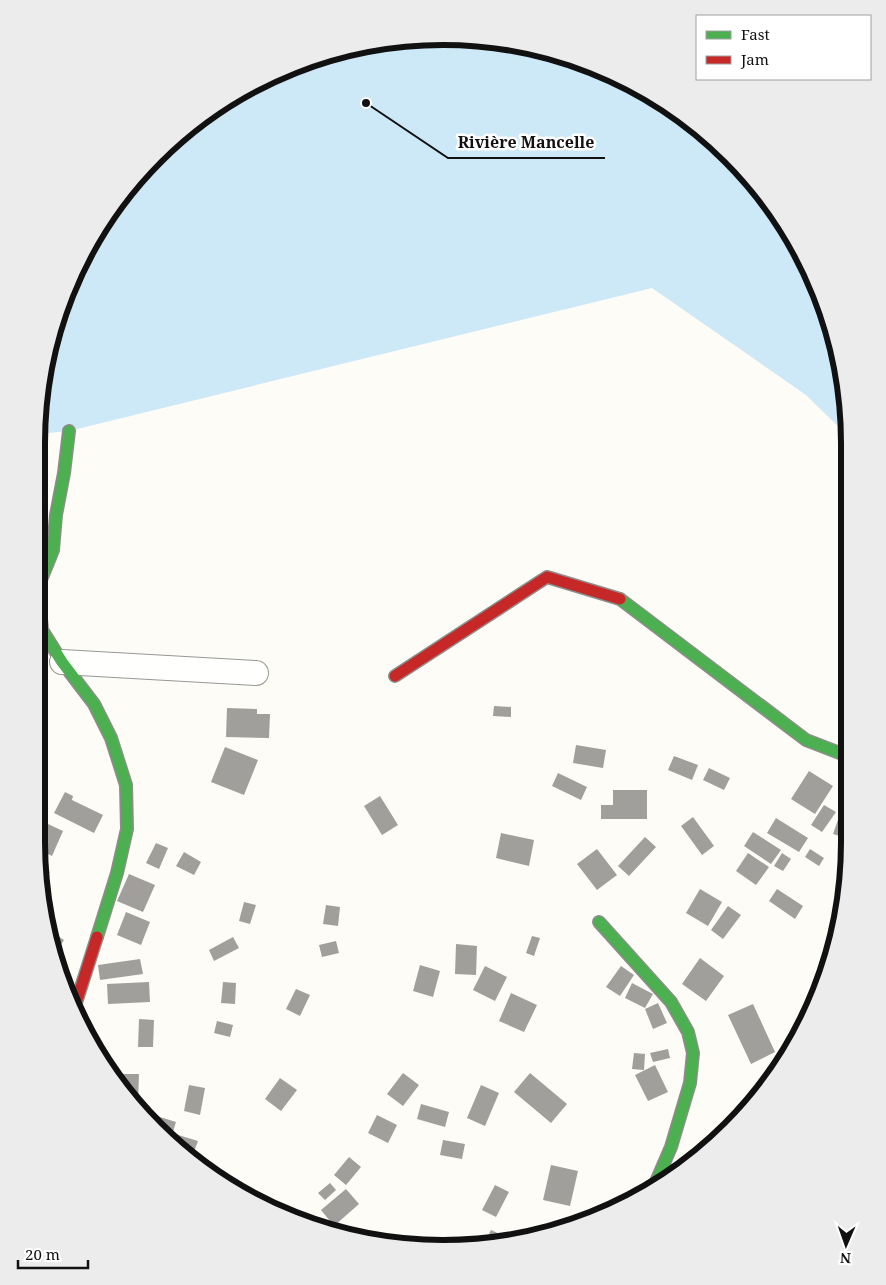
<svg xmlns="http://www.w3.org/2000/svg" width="886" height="1285" viewBox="0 0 886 1285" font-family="'Noto Serif',serif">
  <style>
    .water { fill: #cde8f7 }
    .building { fill: #a19f9c }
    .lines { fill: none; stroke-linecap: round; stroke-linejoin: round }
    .street-casing { stroke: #979795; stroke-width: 26 }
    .fast-casing { stroke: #8e8d8b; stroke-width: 14 }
    .jam-casing { stroke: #8e8d8b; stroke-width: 14 }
    .street { stroke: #fffffe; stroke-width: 24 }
    .fast { stroke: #4caf50; stroke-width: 11 }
    .jam { stroke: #c62828; stroke-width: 11 }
    .rim { fill: none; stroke: #111; stroke-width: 6 }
    .leader { fill: none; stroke: #111; stroke-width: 2 }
    .callout-dot { fill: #111; stroke: #fff; stroke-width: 2 }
    .callout-label { font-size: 16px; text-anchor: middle; font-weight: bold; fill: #111; stroke: #fff; stroke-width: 5; stroke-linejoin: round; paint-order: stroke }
  </style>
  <rect width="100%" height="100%" fill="#fdfcf7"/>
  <path class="water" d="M 443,36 L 523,44 L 599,67 L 669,105 L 731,156 L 808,263 L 842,364 L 849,437 L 806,395 L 652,288 L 69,431 L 37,434 L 44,364 L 78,263 L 156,155 L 217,105 L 288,67 L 364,44 Z"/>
  <path class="building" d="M 494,706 L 511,707 L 511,717 L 493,716 Z
    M 227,708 L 257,709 L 257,714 L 270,714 L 269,738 L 226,737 Z
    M 576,745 L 606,750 L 603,768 L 573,763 Z
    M 225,747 L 258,760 L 244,795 L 211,782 Z
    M 674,756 L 698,765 L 692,780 L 668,770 Z
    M 709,768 L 730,778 L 724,790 L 703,780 Z
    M 809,771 L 833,786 L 815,814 L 791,799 Z
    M 558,773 L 587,787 L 581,800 L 552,786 Z
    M 613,790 L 647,790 L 647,819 L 601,819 L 601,805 L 613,805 Z
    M 65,792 L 73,796 L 72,800 L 103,815 L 94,833 L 54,813 Z
    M 380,796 L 398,825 L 382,835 L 364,806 Z
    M 824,805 L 836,812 L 822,832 L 811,825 Z
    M 840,814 L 850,817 L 843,837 L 833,834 Z
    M 693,817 L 714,846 L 702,855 L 681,826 Z
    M 776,818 L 808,838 L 799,852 L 767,833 Z
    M 48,824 L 63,831 L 52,856 L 38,849 Z
    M 753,832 L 781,850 L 771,864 L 744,846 Z
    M 501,833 L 534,840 L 529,866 L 496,858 Z
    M 645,837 L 656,847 L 629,876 L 618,866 Z
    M 156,843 L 168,848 L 159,869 L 146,863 Z
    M 597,849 L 617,875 L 597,890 L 577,864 Z
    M 810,849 L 824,858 L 819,866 L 805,857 Z
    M 184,852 L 201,862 L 194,875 L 176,866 Z
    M 748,853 L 769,867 L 756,885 L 736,871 Z
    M 782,853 L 791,859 L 783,871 L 774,866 Z
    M 39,865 L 50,872 L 43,882 L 41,881 Z
    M 129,874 L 155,885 L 143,912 L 117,901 Z
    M 700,889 L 722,902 L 708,926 L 686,913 Z
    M 777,889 L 803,906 L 795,919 L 769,901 Z
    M 244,902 L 256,905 L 250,924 L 239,921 Z
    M 326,905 L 340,907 L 338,926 L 323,924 Z
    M 728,906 L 741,915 L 723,939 L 711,930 Z
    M 126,912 L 150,922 L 141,945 L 117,935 Z
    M 48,930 L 64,940 L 54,956 L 50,948 Z
    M 532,936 L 540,938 L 534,956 L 526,953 Z
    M 233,937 L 239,948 L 214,961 L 209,950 Z
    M 336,941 L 339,953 L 322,957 L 319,945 Z
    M 456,944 L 477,946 L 476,975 L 455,974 Z
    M 700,958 L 724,976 L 706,1001 L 682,984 Z
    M 140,959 L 143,974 L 100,980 L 98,965 Z
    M 420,965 L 440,971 L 433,997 L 413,991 Z
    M 485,966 L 507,977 L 495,1001 L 473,990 Z
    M 621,966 L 634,975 L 620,996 L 606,987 Z
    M 149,982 L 150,1002 L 108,1004 L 107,984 Z
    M 223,982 L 236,983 L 235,1004 L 221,1003 Z
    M 632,983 L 653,994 L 645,1008 L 625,998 Z
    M 296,989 L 310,995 L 300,1016 L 286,1009 Z
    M 511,993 L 537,1005 L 524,1032 L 499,1021 Z
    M 658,1003 L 667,1023 L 653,1029 L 645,1009 Z
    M 753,1004 L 775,1052 L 751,1064 L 728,1015 Z
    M 139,1019 L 154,1020 L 153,1047 L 138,1047 Z
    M 217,1021 L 233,1025 L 230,1037 L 214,1033 Z
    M 668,1049 L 670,1058 L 653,1062 L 650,1053 Z
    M 634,1053 L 645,1054 L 644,1070 L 632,1069 Z
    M 111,1059 L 112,1076 L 105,1068 L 101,1060 Z
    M 655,1065 L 668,1092 L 648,1101 L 635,1075 Z
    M 403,1073 L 419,1085 L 403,1106 L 387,1094 Z
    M 530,1073 L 567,1104 L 551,1123 L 514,1092 Z
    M 123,1074 L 139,1074 L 138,1102 L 134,1102 L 122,1088 Z
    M 280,1078 L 297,1090 L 281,1111 L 265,1099 Z
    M 189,1085 L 205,1088 L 200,1115 L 184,1111 Z
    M 481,1085 L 499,1093 L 485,1126 L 467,1118 Z
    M 421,1104 L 449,1112 L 445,1127 L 417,1119 Z
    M 377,1115 L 397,1125 L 388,1143 L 368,1133 Z
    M 157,1116 L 176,1122 L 170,1141 L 154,1124 Z
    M 175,1134 L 198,1141 L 192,1157 L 175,1148 L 171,1144 Z
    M 443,1140 L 465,1144 L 462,1159 L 440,1155 Z
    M 349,1157 L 361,1167 L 346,1185 L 334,1175 Z
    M 551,1165 L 578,1171 L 570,1206 L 543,1200 Z
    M 330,1183 L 336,1190 L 325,1200 L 318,1193 Z
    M 495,1185 L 509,1192 L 496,1217 L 482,1210 Z
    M 346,1189 L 359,1204 L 334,1226 L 321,1210 Z
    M 491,1230 L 514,1241 L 485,1242 Z"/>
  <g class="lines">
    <g class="street-casing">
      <path id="street" d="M 62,662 L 256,673"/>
    </g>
    <g class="fast-casing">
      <path id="fast" d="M 69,431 L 64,473 L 56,515 L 53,550 L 38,587 L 42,630 L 62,662 L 94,704 L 111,738 L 126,785 L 127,829 L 117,873 L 97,937
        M 620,599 L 806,740 L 850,757
        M 599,922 L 671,1002 L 688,1032 L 693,1053 L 690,1083 L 671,1147 L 655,1184"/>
    </g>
    <g class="jam-casing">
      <path id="jam" d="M 395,676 L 547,577 L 620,599
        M 76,1003 L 97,937"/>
    </g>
    <use href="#street" class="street"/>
    <use href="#fast" class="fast"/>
    <use href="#jam" class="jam"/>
  </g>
  <path d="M0 0H886V1285H0ZM443 45H443A398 398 0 0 1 841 443V842A398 398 0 0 1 443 1240H443A398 398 0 0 1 45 842V443A398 398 0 0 1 443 45Z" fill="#ececec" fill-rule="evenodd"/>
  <path class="rim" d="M443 45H443A398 398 0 0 1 841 443V842A398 398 0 0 1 443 1240H443A398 398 0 0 1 45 842V443A398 398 0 0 1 443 45Z"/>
  <path class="leader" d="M366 103L448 158H605"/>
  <circle class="callout-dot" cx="366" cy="103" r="5"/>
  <g class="callout-label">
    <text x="526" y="148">Rivière Mancelle</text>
  </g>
  <rect x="696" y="15" width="175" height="65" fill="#ffffff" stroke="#a0a0a0"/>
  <rect x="706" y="31" width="25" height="8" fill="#4caf50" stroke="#a0a0a0"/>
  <text x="741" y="40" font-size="15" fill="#111111">Fast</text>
  <rect x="706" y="56" width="25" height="8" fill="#c62828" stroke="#a0a0a0"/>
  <text x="741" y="65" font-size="15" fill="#111111">Jam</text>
  <g transform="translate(846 1245) rotate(182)" stroke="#ffffff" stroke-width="4" paint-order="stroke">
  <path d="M0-4L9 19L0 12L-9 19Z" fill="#111111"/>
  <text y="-8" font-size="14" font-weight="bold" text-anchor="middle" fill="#111111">N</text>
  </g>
  <path d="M18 1260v8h70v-8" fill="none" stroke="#111111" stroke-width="2.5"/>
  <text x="25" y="1260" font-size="15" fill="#111111" stroke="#ffffff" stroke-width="4" paint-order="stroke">20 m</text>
</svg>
